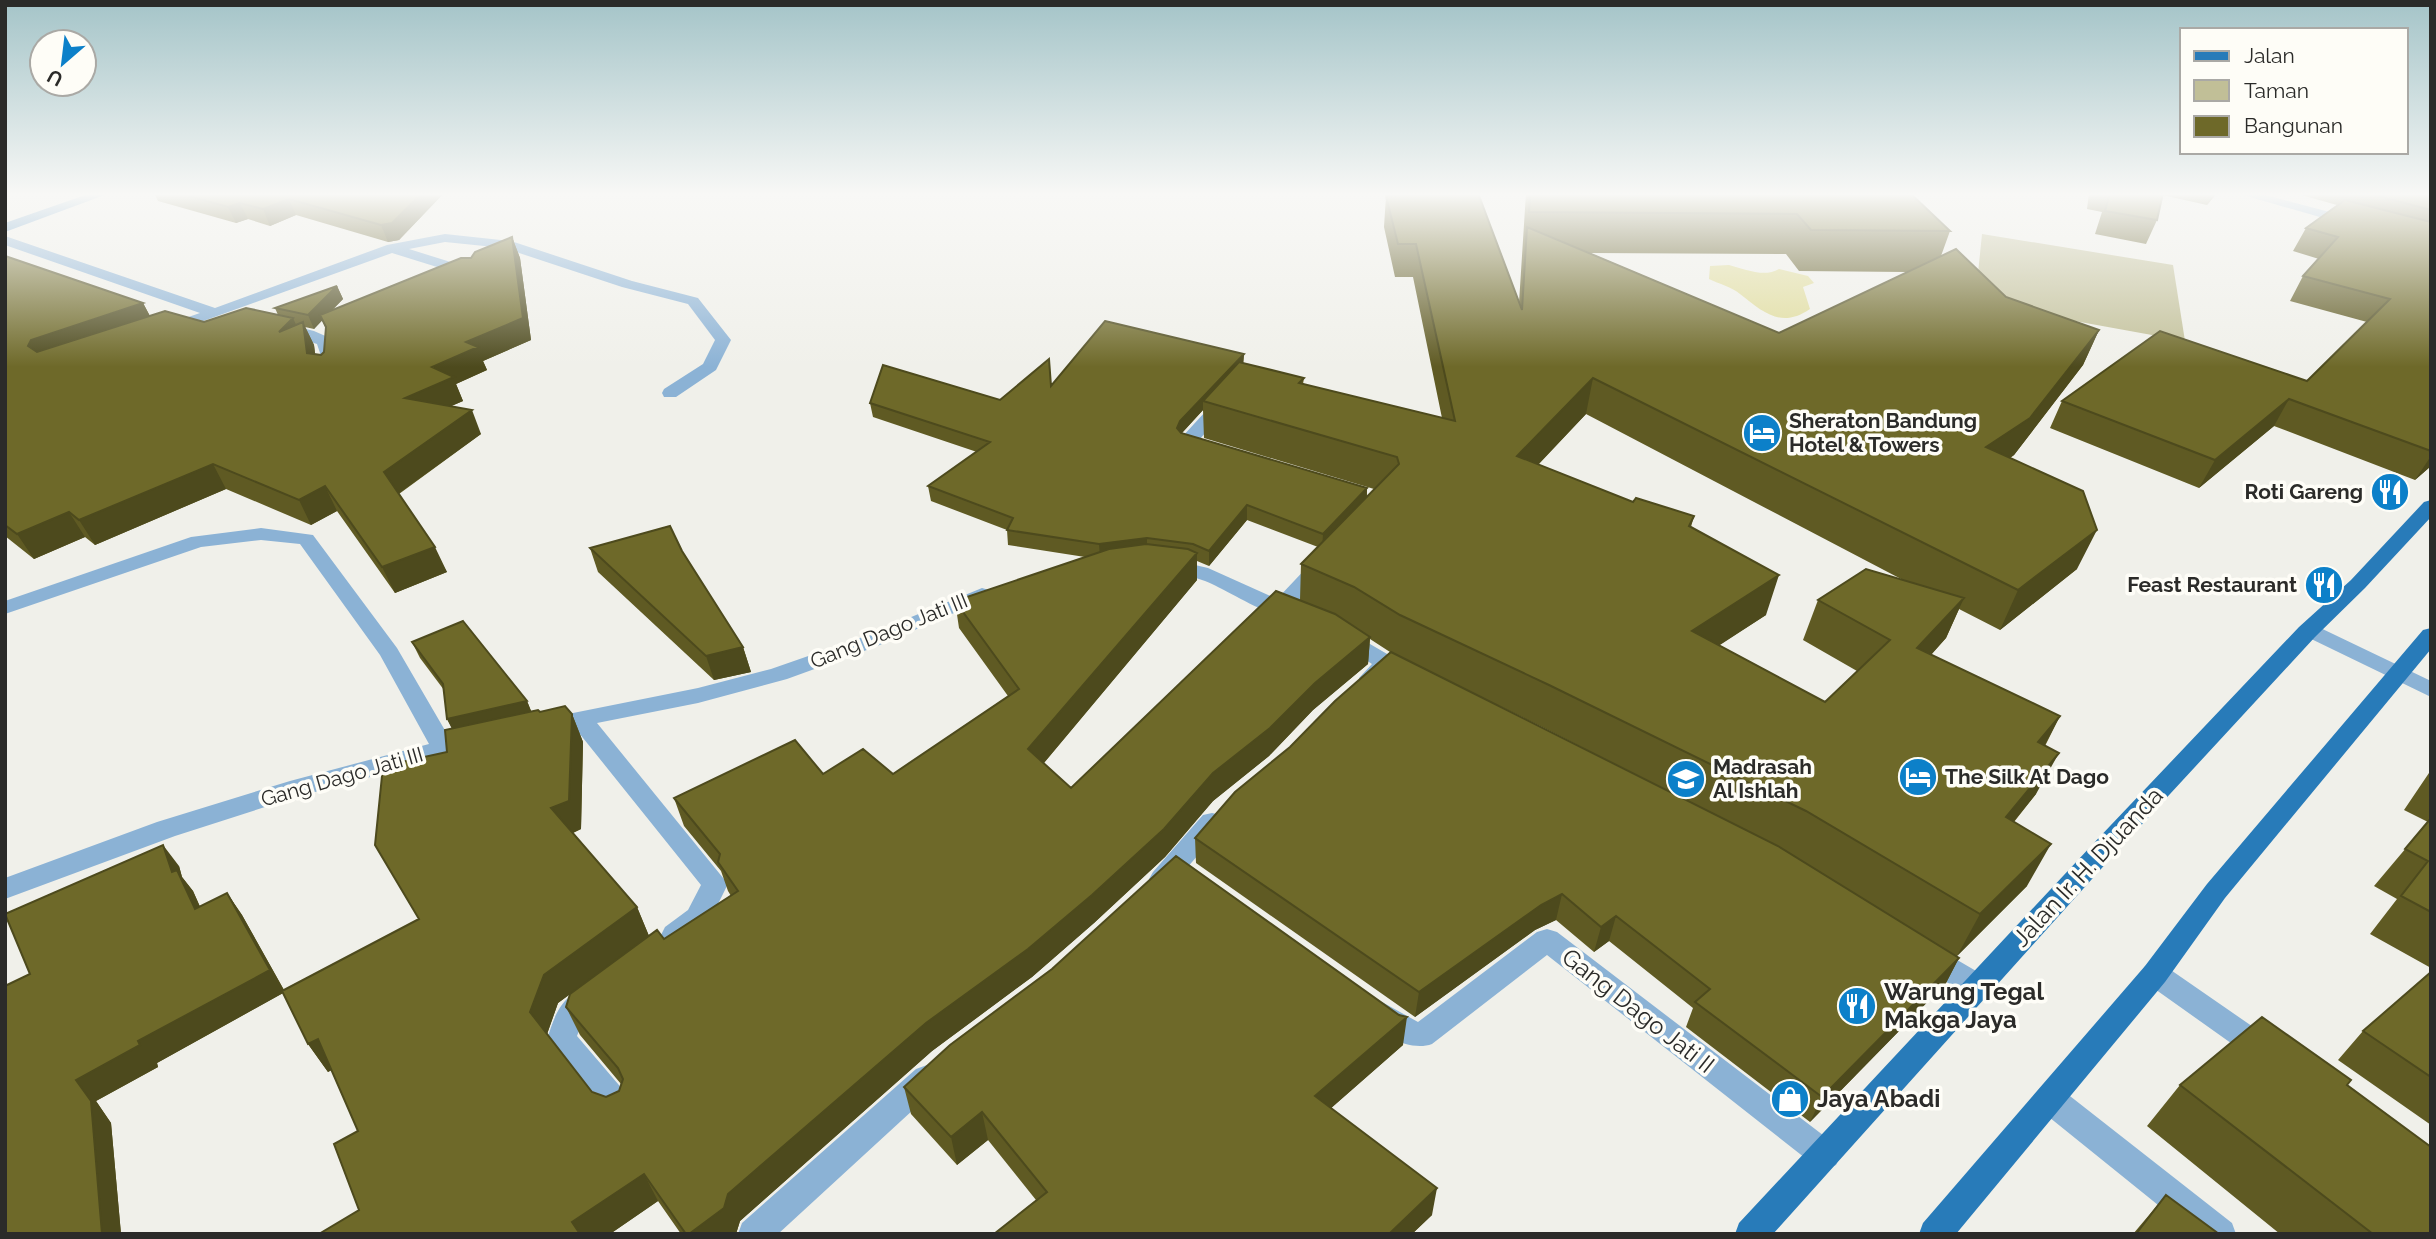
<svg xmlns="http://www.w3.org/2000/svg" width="2436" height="1239" viewBox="0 0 2436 1239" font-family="Raleway,sans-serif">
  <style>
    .green { fill: #c1bf97 }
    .water { fill: #dfdb99 }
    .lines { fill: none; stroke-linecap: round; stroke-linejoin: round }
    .street { fill: #8bb2d5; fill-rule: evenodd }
    .secondary { fill: #5793c5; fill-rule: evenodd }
    .primary { fill: #287bb9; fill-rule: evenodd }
    .wall { fill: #5f5a23; fill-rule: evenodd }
    .shaded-wall { fill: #4d4a1d }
    .building { fill: #6e6929; stroke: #4d4a1d; stroke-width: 2 }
    .labels { text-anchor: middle; stroke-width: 7; stroke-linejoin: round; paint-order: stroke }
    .poi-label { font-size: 21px; font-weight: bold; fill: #2b2b29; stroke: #fefdf7; text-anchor: start }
    .street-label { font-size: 21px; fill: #2b2b29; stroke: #fefdf7 }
    .near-street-label { font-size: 24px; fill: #2b2b29; stroke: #fefdf7 }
    .near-poi-label { font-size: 24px; font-weight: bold; fill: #2b2b29; stroke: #fefdf7; text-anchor: start }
  </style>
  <rect width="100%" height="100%" fill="#f0f0ea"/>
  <path class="green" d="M 1982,234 L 2173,265 L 2185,341 L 1975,303 Z"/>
  <path class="water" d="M 1729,265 C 1745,269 1764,278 1779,269 L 1808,276 L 1814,283 L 1803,287 L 1810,309 C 1781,329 1763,312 1740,294 C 1732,287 1719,284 1709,279 L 1710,266 Z"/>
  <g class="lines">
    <path class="street" d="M 2236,193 L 2258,193 L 2356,219 L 2358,222 L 2351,226 Z
      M 445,234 L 511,241 L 632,281 L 698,298 L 731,340 L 716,370 L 676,397 L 664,397 L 662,393 L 664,389 L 703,364 L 715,340 L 688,304 L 622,287 L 504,248 L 445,242 L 409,249 L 476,270 L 478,273 L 476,276 L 466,276 L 392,253 L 170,333 L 165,331 L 162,328 L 165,325 L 200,313 L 5,245 L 5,236 L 215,308 L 387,245 Z
      M 282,323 L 314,331 L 330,338 L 336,353 L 332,375 L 320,375 L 318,372 L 320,353 L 317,344 L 277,331 L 274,328 L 277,325 Z
      M 1223,398 L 1231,403 L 1200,439 L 1214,443 L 1217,447 L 1214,451 L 1208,452 L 1182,445 L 1179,441 L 1182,437 L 1217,399 Z
      M 261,528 L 313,535 L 397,648 L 450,739 L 473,733 L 481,735 L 485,741 L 481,747 L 293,798 L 175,836 L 5,899 L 5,878 L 157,822 L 290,781 L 429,744 L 380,655 L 300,544 L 261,540 L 201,547 L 5,614 L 5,601 L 191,537 Z
      M 1169,559 L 1208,568 L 1277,599 L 1312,562 L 1326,562 L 1329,566 L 1294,606 L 1301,613 L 1298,618 C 1277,623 1228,590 1205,581 C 1191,576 1177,573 1162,569 L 1159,565 L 1162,561 Z
      M 982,588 L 989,590 L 992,594 L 989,598 L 875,647 L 787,679 L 698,703 L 597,723 L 728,884 C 716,907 698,954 665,943 L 661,935 L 665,927 L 688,910 L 701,885 L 575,728 L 546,734 L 538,732 L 534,726 L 538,720 L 698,688 L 771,669 L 860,638 Z
      M 2310,623 L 2431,681 L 2431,697 L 2303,635 L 2299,630 L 2303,625 Z
      M 1346,630 L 1394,658 L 1397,663 C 1389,675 1377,687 1362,683 L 1359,678 L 1372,664 L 1338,642 L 1335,637 L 1338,632 Z
      M 1212,813 L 1221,815 L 1224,822 L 1221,829 L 1171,886 L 1162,889 L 1153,886 L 1149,879 L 1153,872 L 1203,815 Z
      M 1547,929 L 1557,932 L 1836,1145 L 1841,1155 L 1836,1165 L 1825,1170 L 1814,1165 L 1547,955 L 1432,1044 C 1410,1052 1378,1035 1368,1014 L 1372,1005 L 1382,1002 L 1418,1022 L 1537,932 Z
      M 1930,944 L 1988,978 L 1992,986 L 1988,994 C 1966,1002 1939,975 1920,963 L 1916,955 L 1920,947 Z
      M 2155,962 L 2165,966 L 2272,1040 L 2277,1049 L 2272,1058 L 2262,1062 L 2252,1058 L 2145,982 L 2141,974 L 2145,966 Z
      M 590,986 L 600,990 L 604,998 C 596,1015 584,1015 577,1036 L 630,1098 L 634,1108 L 630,1118 L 619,1122 L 608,1118 L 547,1039 C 556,1012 561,996 590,986 Z
      M 927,1065 L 938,1069 L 942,1078 L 938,1087 L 778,1234 L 738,1234 L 742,1223 L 916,1069 Z
      M 2050,1085 L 2061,1089 L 2232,1223 L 2236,1234 L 2194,1234 L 2039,1109 L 2035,1099 L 2039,1089 Z"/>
    <path class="secondary" d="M 91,193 L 110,193 L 5,232 L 5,223 Z"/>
    <path class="primary" d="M 2431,500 L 2431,517 L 2365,588 L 2315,637 L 2110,859 L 1773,1234 L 1735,1234 L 1739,1223 L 2092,845 L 2299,627 L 2351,580 L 2424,502 Z
      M 2431,628 L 2431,649 L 2225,898 L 2165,982 L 1956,1234 L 1919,1234 L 1923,1223 L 2145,966 L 2207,884 L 2423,630 Z"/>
  </g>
  <path class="wall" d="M 154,193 L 444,193 L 399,240 L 388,242 L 296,215 L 270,226 L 248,219 L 236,223 L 158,201 Z
    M 1393,193 L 1478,193 L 1519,303 L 1526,193 L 1910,193 L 1950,231 L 1941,256 L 2006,297 L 2099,330 L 2083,365 L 2014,455 L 2010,458 L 2077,569 L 2000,630 L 1959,609 L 1946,638 L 1931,655 L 2060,716 L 2045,746 L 2036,794 L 2014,822 L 2027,886 L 1957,956 L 1959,958 L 1946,983 L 1810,1122 L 1686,1027 L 1693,1008 L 1609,941 L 1594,952 L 1556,920 L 1535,930 L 1415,1017 L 1196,863 L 1195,838 L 1390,652 L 1370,639 L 1368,664 L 1313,710 L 1269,756 L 1213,801 L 1165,857 L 1094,923 L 1032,977 L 932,1051 L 740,1221 L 736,1234 L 681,1234 L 658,1201 L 610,1234 L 319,1234 L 359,1210 L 358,1131 L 331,1070 L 328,1072 L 308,1044 L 283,993 L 157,1063 L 158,1067 L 96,1101 L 111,1123 L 121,1234 L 30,974 L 179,866 L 182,877 L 193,891 L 200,907 L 227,893 L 242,915 L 284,990 L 419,919 L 452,728 L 447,719 L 444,690 L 420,658 L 412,642 L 527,701 L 531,711 L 572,714 L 583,742 L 581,829 L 573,833 L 637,907 L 649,936 L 664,939 L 731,896 L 728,891 L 721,871 L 684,826 L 674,798 L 823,774 L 893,774 L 1008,696 L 959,628 L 955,601 L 1085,557 L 1008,545 L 1007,530 L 931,501 L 928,486 L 977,452 L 873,417 L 870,403 L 1000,400 L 1051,385 L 1244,354 L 1243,363 L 1304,378 L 1303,384 L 1442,418 L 1413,277 L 1395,277 L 1384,227 L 1386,196 L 1394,195 ZM 1590,253 L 1786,254 L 1799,271 L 1907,272 L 1779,333 ZM 1203,410 L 1204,438 L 1374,489 L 1367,497 L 1367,488 L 1182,433 ZM 1586,414 L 1903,580 L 1818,600 L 1803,640 L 1857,671 L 1825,702 L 1719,645 L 1766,615 L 1691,527 L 1694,516 L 1633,502 L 1538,465 ZM 1247,520 L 1318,547 L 1301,564 L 1300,600 L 1071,788 L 1044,763 L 1197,580 L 1197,561 L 1209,566 ZM 1483,698 L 1540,726 L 1672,793 ZM 649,936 L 566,1007 L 580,1035 L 621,1084 L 619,1091 L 606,1097 L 592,1092 L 547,1034 L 558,1003 Z
    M 2089,193 L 2217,193 L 2207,205 L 2162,195 L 2157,220 L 2146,244 L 2095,234 L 2102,212 L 2087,209 Z
    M 2294,193 L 2431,193 L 2431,466 L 2415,480 L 2274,426 L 2199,488 L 2050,428 L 2062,401 L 2307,381 L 2367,322 L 2290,301 L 2303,276 L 2319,259 L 2293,251 L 2306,228 L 2337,205 Z
    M 512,237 L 520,258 L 531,340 L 483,361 L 487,370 L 456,384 L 463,401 L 451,406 L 481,434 L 399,494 L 447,572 L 395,593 L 337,511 L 311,525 L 226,489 L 95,545 L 85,537 L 34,559 L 5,536 L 5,256 L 143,303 L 150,316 L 204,322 L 278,315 L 275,308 L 337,286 L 343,299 L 332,310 L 471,258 ZM 322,320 L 326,329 L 324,352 L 321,355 L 315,354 L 314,345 L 305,327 L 314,329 Z
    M 590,548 L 682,551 L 743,647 L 751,672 L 714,680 L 598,572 Z
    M 2431,770 L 2431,968 L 2370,934 L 2397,899 L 2374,886 L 2428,822 L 2404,810 Z
    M 2431,972 L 2431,1125 L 2338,1060 L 2363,1031 Z
    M 1403,1045 L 1331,1108 L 1432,1215 L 1412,1234 L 994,1234 L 1036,1200 L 988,1140 L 957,1165 L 911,1114 L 904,1087 Z
    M 2180,1085 L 2347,1085 L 2431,1234 L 2280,1234 L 2147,1126 Z
    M 2166,1195 L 2219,1234 L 2133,1234 Z"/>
  <path class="shaded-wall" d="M 422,193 L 444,193 L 399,240 L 388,242 L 381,225 Z
    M 2213,193 L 2217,193 L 2207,205 Z
    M 289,199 L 296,215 L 270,226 L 263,209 Z
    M 240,203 L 248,219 L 236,223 L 228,207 Z
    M 512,237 L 520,258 L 531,340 L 483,361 L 487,370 L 456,384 L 463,401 L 415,422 L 405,398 L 432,367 L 466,342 Z
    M 337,286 L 343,299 L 314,329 L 308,315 Z
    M 143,303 L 155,326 L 45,363 L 28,346 L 31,340 Z
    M 293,318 L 303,340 L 279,332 Z
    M 303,322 L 314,345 L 318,376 L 307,353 Z
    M 2099,330 L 2083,365 L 2014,455 L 1971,485 L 1986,447 Z
    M 1244,354 L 1243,368 L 1203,401 L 1203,410 L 1180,435 L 1177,428 L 1180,421 Z
    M 1593,378 L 1586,414 L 1510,494 L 1517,456 Z
    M 2289,399 L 2274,426 L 2199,488 L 2215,460 Z
    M 472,410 L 481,434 L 395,496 L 384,472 Z
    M 2431,456 L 2431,466 L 2415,480 Z
    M 213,464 L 226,489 L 95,545 L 79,520 Z
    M 325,486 L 337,511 L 311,525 L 299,500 Z
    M 1367,488 L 1366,503 L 1322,549 L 1323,534 Z
    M 1247,505 L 1247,520 L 1209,566 L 1209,551 Z
    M 69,512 L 85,537 L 34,559 L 17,534 Z
    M 2097,530 L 2077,569 L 2000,630 L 2018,590 Z
    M 1147,538 L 1147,553 L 1100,559 L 1099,544 Z
    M 435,547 L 447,572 L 395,593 L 382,567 Z
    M 1197,553 L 1197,580 L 1032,777 L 1028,749 Z
    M 1779,575 L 1766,615 L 1680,671 L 1692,631 Z
    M 1964,598 L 1946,638 L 1900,689 L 1917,648 Z
    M 1370,637 L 1368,664 L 1313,710 L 1269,756 L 1213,801 L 1165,857 L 1094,923 L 1032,977 L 932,1051 L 740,1221 L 736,1234 L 689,1234 L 728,1194 L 1213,773 L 1315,683 Z
    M 743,647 L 751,672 L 714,680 L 706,656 Z
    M 527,701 L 534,718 L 455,735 L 447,719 Z
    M 572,714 L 583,742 L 581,829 L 564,837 L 551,808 Z
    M 2060,716 L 2038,758 L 2038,742 Z
    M 2059,753 L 2036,794 L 1983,859 L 2006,817 Z
    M 2051,844 L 2027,886 L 1957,956 L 1980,914 Z
    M 163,845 L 179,866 L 182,877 L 193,891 L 211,931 L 195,909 L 172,872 Z
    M 227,893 L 242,915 L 285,992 L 157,1063 L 158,1067 L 96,1101 L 111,1123 L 121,1234 L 102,1234 L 76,1080 L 138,1041 Z
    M 1562,894 L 1556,920 L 1535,930 L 1415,1017 L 1419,992 L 1541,905 Z
    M 637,907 L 649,936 L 558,1003 L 545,1040 L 530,1012 L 544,975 Z
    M 1616,916 L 1609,941 L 1594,952 L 1601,927 Z
    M 1959,958 L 1946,983 L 1810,1122 L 1822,1097 Z
    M 1407,1017 L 1403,1045 L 1313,1124 L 1315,1096 Z
    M 318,1039 L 338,1067 L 328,1072 L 308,1044 Z
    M 982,1112 L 988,1140 L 957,1165 L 951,1137 Z
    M 644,1174 L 658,1201 L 610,1234 L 579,1234 L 572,1222 Z
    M 1437,1188 L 1432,1215 L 1412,1234 L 1389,1234 Z"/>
  <path class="building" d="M 179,193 L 422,193 L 392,223 L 381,225 L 289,199 L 263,209 L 240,203 L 228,207 Z
    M 1404,193 L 1478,193 L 1522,310 L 1527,227 L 1779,333 L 1956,249 L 2006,297 L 2099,330 L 2030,418 L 1986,447 L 2083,491 L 2097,530 L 2018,590 L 1593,378 L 1517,456 L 1633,502 L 1636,498 L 1694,516 L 1689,526 L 1779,575 L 1692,631 L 1825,702 L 1890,640 L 1818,600 L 1866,569 L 1964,598 L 1917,648 L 2060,716 L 2038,742 L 2059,753 L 2006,817 L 2051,844 L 1980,914 L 1806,811 L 1549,685 L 1400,615 L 1354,587 L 1301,564 L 1399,464 L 1397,457 L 1203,401 L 1239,362 L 1304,378 L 1299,383 L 1455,421 L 1416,244 L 1398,244 L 1386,196 L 1404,195 Z
    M 1530,193 L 1910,193 L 1950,231 L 1811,230 L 1797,214 L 1529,212 Z
    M 2110,193 L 2163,193 L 2157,220 L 2105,211 Z
    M 2367,193 L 2431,193 L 2431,210 Z
    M 2345,200 L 2431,222 L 2431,451 L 2289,399 L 2215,460 L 2062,401 L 2160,331 L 2307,381 L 2390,299 L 2303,276 L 2338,237 L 2306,228 Z
    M 512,237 L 523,318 L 466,342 L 478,347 L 432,367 L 454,377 L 405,398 L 472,410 L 384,472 L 435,547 L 382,567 L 325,486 L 299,500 L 213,464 L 79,520 L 69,512 L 17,534 L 5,525 L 5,256 L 143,303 L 31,340 L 28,346 L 37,352 L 165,311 L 204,322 L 246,308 L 293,318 L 279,332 L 303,322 L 307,353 L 321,355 L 324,352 L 326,327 L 320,315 L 461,258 L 471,258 L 475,252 Z
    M 337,286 L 308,315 L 275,308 Z
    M 1105,321 L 1244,354 L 1180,421 L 1177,428 L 1181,433 L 1367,488 L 1323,534 L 1247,505 L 1209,551 L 1193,544 L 1147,538 L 1099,544 L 1007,530 L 1013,518 L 928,486 L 990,442 L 870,403 L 883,365 L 1000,400 L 1049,359 L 1051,386 Z
    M 670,526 L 682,551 L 743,647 L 706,656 L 590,548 Z
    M 1146,544 L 1188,549 L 1197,553 L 1028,749 L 1071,788 L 1276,591 L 1335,614 L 1370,637 L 1315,683 L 1270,728 L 1213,773 L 1164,829 L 1092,895 L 1028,949 L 926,1023 L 728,1194 L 724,1208 L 689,1234 L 686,1234 L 644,1174 L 572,1222 L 580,1234 L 319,1234 L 359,1210 L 334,1144 L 358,1131 L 318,1039 L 308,1044 L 282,991 L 419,919 L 375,845 L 383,766 L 447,752 L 445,730 L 538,710 L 540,712 L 565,706 L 572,714 L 569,801 L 551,808 L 637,907 L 544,975 L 530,1012 L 592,1092 L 606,1097 L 619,1091 L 623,1079 L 618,1068 L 566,1007 L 570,994 L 657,930 L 664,939 L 738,891 L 718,862 L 720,854 L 674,798 L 795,740 L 823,774 L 863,749 L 893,774 L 1019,689 L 955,601 L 1109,549 Z
    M 463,621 L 527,701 L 447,719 L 443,684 L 412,642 Z
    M 1391,652 L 1778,846 L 1959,958 L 1822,1097 L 1695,1002 L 1710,989 L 1616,916 L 1601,927 L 1562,894 L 1541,905 L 1419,992 L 1195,838 L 1235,792 L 1290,747 L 1335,701 Z
    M 2431,818 L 2431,912 L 2401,896 L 2428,861 L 2405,849 Z
    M 163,845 L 172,872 L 177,870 L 195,909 L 227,893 L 270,970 L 138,1041 L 140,1045 L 76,1080 L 91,1101 L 102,1234 L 5,1234 L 5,986 L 30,974 L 5,914 Z
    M 1176,856 L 1399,1015 L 1407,1017 L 1315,1096 L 1437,1188 L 1389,1234 L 994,1234 L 1047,1192 L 982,1112 L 951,1137 L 904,1087 L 950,1045 L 1052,969 Z
    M 2431,972 L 2431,1077 L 2363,1031 Z
    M 2262,1017 L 2351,1080 L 2347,1085 L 2431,1147 L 2431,1234 L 2373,1234 L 2180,1085 Z
    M 2166,1195 L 2219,1234 L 2136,1234 Z"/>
  <linearGradient id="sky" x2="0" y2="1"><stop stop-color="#a4c4c8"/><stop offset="0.53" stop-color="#f8f8f6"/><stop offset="1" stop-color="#f8f8f6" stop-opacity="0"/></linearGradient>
  <rect width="2436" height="367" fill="url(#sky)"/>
  <defs>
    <g id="hotel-disc" transform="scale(2.0125)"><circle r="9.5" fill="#0c80c9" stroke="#fefdf7"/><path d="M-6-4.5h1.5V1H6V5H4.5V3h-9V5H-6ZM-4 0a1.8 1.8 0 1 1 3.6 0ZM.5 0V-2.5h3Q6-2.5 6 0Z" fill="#fff"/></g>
    <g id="restaurant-disc" transform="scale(2.0125)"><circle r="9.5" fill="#0c80c9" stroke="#fefdf7"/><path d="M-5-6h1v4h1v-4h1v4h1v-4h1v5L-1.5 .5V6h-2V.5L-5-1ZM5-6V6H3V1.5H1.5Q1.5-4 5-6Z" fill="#fff"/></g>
    <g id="school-disc" transform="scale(2.0125)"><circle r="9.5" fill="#0c80c9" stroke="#fefdf7"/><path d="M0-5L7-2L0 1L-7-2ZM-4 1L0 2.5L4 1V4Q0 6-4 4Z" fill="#fff"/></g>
    <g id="shop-disc" transform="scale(2.0125)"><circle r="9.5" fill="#0c80c9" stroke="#fefdf7"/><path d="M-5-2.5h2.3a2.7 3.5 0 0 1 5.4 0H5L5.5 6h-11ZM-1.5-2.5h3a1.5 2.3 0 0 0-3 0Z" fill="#fff"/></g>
  </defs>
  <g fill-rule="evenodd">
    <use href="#hotel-disc" x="1762" y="433"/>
    <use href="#restaurant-disc" x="2390" y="492"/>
    <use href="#restaurant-disc" x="2324" y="585"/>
    <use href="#hotel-disc" x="1918" y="777"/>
    <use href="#school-disc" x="1686" y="779"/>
    <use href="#restaurant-disc" x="1857" y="1006"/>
    <use href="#shop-disc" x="1790" y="1099"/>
  </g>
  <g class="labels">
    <g class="poi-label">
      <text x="1789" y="428">Sheraton Bandung<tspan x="1789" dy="24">Hotel &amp; Towers</tspan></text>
      <text x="2363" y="499" text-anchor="end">Roti Gareng</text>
      <text x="2297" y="592" text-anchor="end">Feast Restaurant</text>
      <text x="1713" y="774">Madrasah<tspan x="1713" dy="24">Al Ishlah</tspan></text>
      <text x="1945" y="784">The Silk At Dago</text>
    </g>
    <g class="street-label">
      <text transform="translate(889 631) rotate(-22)" y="7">Gang Dago Jati III</text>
      <text transform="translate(342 777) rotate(-16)" y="7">Gang Dago Jati III</text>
    </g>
    <g class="near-street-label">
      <text transform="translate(2088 867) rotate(-47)" y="8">Jalan Ir. H. Djuanda</text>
      <text transform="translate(1638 1011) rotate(38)" y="8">Gang Dago Jati II</text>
    </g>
    <g class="near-poi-label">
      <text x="1884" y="1000">Warung Tegal<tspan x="1884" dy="28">Makga Jaya</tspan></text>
      <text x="1817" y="1107">Jaya Abadi</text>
    </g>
  </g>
  <rect width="2436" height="1239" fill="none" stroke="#2b2b29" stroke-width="14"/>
  <rect x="2180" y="28" width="228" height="126" fill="#fefdf7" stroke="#aaa9a5" stroke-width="2"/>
  <rect x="2194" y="51" width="35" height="10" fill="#287bb9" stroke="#aaa9a5" stroke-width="2"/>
  <text x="2244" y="63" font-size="21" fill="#2b2b29">Jalan</text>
  <rect x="2194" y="80" width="35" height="21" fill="#c1bf97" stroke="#aaa9a5" stroke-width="2"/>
  <text x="2244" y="98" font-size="21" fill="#2b2b29">Taman</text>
  <rect x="2194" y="116" width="35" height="21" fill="#6e6929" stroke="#aaa9a5" stroke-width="2"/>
  <text x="2244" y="133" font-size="21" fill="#2b2b29">Bangunan</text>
  <g transform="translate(63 63) rotate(208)"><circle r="33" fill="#fefdf7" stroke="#aaa9a5" stroke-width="2"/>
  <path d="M0-5L12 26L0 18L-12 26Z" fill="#0c80c9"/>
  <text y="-10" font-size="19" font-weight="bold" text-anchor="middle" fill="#2b2b29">U</text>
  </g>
</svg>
